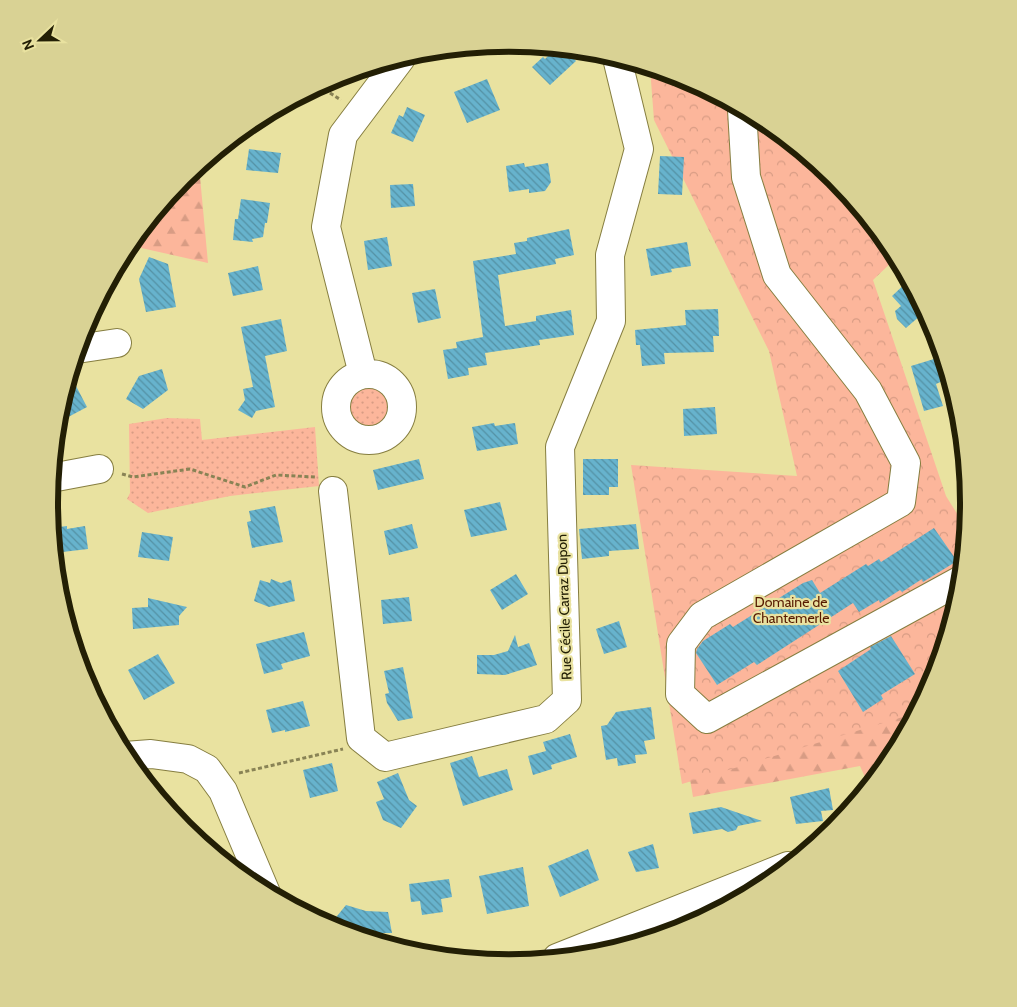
<svg xmlns="http://www.w3.org/2000/svg" width="1017" height="1007" viewBox="0 0 1017 1007" font-family="Cabin,sans-serif">
  <style>
    .grass { fill: url(#grass-dots) }
    .forest { fill: url(#forest-firs) }
    .park { fill: url(#park-crowns) }
    .building { fill: url(#building-back-hatch) }
    .lines { fill: none; stroke-linecap: round; stroke-linejoin: round }
    .minor-casing { stroke: #867e40; stroke-width: 30 }
    .path { stroke: #898355; stroke-width: 3; stroke-dasharray: 4 2.5; stroke-linecap: butt }
    .minor { stroke: #fff; stroke-width: 28 }
    .labels { text-anchor: middle; stroke-width: 4.5; stroke-linejoin: round; paint-order: stroke }
    .park-label { font-size: 14px; fill: #571a00; stroke: #e9e2a0 }
    .street-label { font-size: 14px; fill: #231f05; stroke: #e9e2a0 }
    .rim { fill: none; stroke: #231f05; stroke-width: 6 }
  </style>
  <defs>
    <pattern id="grass-dots" width="8" height="8" patternUnits="userSpaceOnUse" patternTransform="scale(1.25)"><rect width="8" height="8" fill="#fcb69b"/><path d="M2 2h.1M6 6h.1" fill="none" stroke="#d89c84" stroke-width="1.8" stroke-linecap="round"/></pattern>
    <pattern id="forest-firs" width="22" height="20" patternUnits="userSpaceOnUse" patternTransform="scale(1.25)"><rect width="22" height="20" fill="#fcb69b"/><path d="M5 1l3.5 6h-7zM16 11l3.5 6h-7z" fill="#d89c84"/></pattern>
    <pattern id="park-crowns" width="20" height="18" patternUnits="userSpaceOnUse" patternTransform="scale(1.25)"><rect width="20" height="18" fill="#fcb69b"/><path d="M2 6a3 3 0 1 1 6 0M12 15a3 3 0 1 1 6 0" fill="none" stroke="#d89c84"/></pattern>
    <pattern id="building-back-hatch" width="6" height="6" patternUnits="userSpaceOnUse" patternTransform="scale(1.25)"><rect width="6" height="6" fill="#67b3cd"/><path d="M-1 5l2 2M0 0l6 6M5-1l2 2" fill="none" stroke="#5491a4"/></pattern>
  </defs>
  <rect width="100%" height="100%" fill="#e9e2a0"/>
  <path class="grass" d="M346 405a22 22 0 1 1 44 0a22 22 0 1 1-44 0Z
    M 167,418 L 200,419 L 202,440 L 315,427 L 319,486 L 230,496 L 148,513 L 127,499 L 130,493 L 129,424 Z"/>
  <path class="forest" d="M 199,166 L 208,263 L 128,245 L 184,178 Z
    M 639,477 L 934,676 L 891,759 L 869,786 L 860,766 L 693,797 Z"/>
  <path class="park" d="M 650,68 L 685,79 L 764,121 L 834,179 L 891,248 L 896,258 L 873,280 L 946,496 L 966,528 L 959,593 L 933,680 L 916,713 L 682,784 L 631,465 L 797,476 L 769,351 L 654,120 Z"/>
  <path class="building" d="M 556,48 L 565,49 L 576,61 L 550,85 L 532,67 L 543,57 L 545,59 Z
    M 487,79 L 500,110 L 467,123 L 454,92 Z
    M 407,107 L 425,115 L 413,142 L 391,133 L 399,115 L 403,117 Z
    M 249,149 L 281,153 L 278,173 L 246,170 Z
    M 660,156 L 684,157 L 682,195 L 658,194 Z
    M 524,163 L 525,167 L 548,163 L 551,182 L 545,191 L 529,193 L 529,189 L 509,192 L 506,166 Z
    M 413,184 L 415,206 L 391,208 L 390,185 Z
    M 241,199 L 270,203 L 267,223 L 265,223 L 263,237 L 252,239 L 253,242 L 233,240 L 235,219 L 238,219 Z
    M 569,229 L 574,255 L 555,259 L 556,264 L 498,275 L 505,326 L 536,321 L 536,316 L 571,310 L 574,335 L 539,340 L 540,345 L 485,353 L 487,365 L 468,368 L 469,375 L 448,379 L 443,350 L 457,348 L 456,342 L 483,337 L 473,261 L 516,254 L 514,243 L 527,241 L 527,238 Z
    M 387,237 L 392,266 L 368,270 L 364,241 Z
    M 687,242 L 691,266 L 671,269 L 672,272 L 651,276 L 646,249 Z
    M 149,257 L 168,264 L 176,307 L 146,312 L 139,279 Z
    M 258,266 L 263,290 L 233,296 L 228,273 Z
    M 908,281 L 922,307 L 918,311 L 921,315 L 906,328 L 897,319 L 895,311 L 901,306 L 892,296 Z
    M 435,289 L 441,318 L 418,323 L 412,293 Z
    M 718,309 L 719,336 L 713,336 L 714,352 L 664,353 L 665,364 L 642,366 L 640,345 L 636,345 L 635,330 L 686,325 L 685,310 Z
    M 281,319 L 287,351 L 265,356 L 275,407 L 256,411 L 252,418 L 238,410 L 245,400 L 243,389 L 253,387 L 241,327 Z
    M 934,359 L 947,379 L 936,384 L 943,406 L 924,411 L 911,366 Z
    M 162,369 L 168,390 L 143,409 L 126,399 L 139,376 Z
    M 76,386 L 87,407 L 57,423 L 58,414 L 64,392 Z
    M 715,407 L 717,434 L 684,436 L 683,409 Z
    M 494,423 L 495,426 L 515,423 L 518,444 L 477,451 L 472,427 Z
    M 419,459 L 424,479 L 378,490 L 373,470 Z
    M 583,459 L 618,459 L 618,487 L 609,487 L 609,495 L 583,495 Z
    M 500,502 L 507,530 L 471,537 L 464,510 Z
    M 275,506 L 283,542 L 252,548 L 247,522 L 251,521 L 249,511 Z
    M 412,524 L 418,548 L 389,555 L 384,531 Z
    M 636,524 L 639,549 L 609,551 L 609,556 L 582,559 L 579,529 Z
    M 67,526 L 67,529 L 85,526 L 88,549 L 54,553 L 51,528 Z
    M 934,528 L 957,561 L 923,582 L 922,579 L 902,592 L 900,590 L 880,603 L 879,600 L 859,612 L 853,603 L 757,665 L 754,662 L 717,685 L 696,653 L 697,649 L 703,641 L 730,624 L 733,627 L 803,583 L 812,580 L 820,593 L 866,564 L 868,566 L 879,559 L 881,562 Z
    M 142,532 L 173,537 L 169,561 L 138,557 Z
    M 516,574 L 528,594 L 502,610 L 490,590 Z
    M 271,579 L 281,583 L 291,580 L 295,601 L 269,607 L 254,601 L 260,580 L 270,583 Z
    M 409,597 L 412,621 L 383,624 L 381,600 Z
    M 148,598 L 187,607 L 179,616 L 179,625 L 133,629 L 132,608 L 148,607 Z
    M 619,621 L 627,647 L 604,654 L 596,629 Z
    M 304,632 L 310,656 L 281,664 L 283,669 L 264,674 L 256,644 Z
    M 515,635 L 518,647 L 529,643 L 537,665 L 505,675 L 477,674 L 477,655 L 494,655 L 508,651 Z
    M 891,636 L 915,674 L 881,695 L 883,699 L 863,712 L 838,671 L 871,649 L 870,647 Z
    M 158,654 L 175,683 L 144,700 L 128,670 Z
    M 403,667 L 413,718 L 398,721 L 387,703 L 385,694 L 389,693 L 384,671 Z
    M 303,701 L 310,726 L 285,732 L 285,730 L 272,733 L 266,710 Z
    M 651,707 L 655,739 L 644,741 L 647,754 L 635,755 L 636,763 L 618,766 L 617,758 L 606,760 L 601,726 L 607,725 L 616,712 Z
    M 570,734 L 577,757 L 551,765 L 552,769 L 533,775 L 528,756 L 546,751 L 543,742 Z
    M 472,756 L 479,777 L 507,769 L 513,790 L 463,806 L 450,763 Z
    M 332,763 L 338,791 L 310,798 L 303,770 Z
    M 398,773 L 409,800 L 417,806 L 401,828 L 383,820 L 376,802 L 384,799 L 377,782 Z
    M 829,788 L 833,810 L 821,811 L 823,821 L 796,824 L 790,797 Z
    M 721,807 L 762,821 L 738,826 L 736,830 L 728,832 L 722,829 L 693,834 L 689,813 Z
    M 653,844 L 659,868 L 636,872 L 628,852 Z
    M 588,849 L 599,880 L 560,897 L 548,866 Z
    M 523,867 L 529,906 L 487,914 L 479,876 Z
    M 449,879 L 452,897 L 441,899 L 443,912 L 422,915 L 420,901 L 411,902 L 409,884 Z
    M 346,905 L 366,911 L 388,912 L 392,933 L 380,933 L 378,937 L 364,931 L 361,937 L 329,926 Z"/>
  <g class="lines">
    <g class="minor-casing">
      <path id="minor" d="M 742,110 L 746,177 L 777,275 L 868,391 L 906,463 L 901,502 L 702,616 L 681,644 L 680,694 L 707,719 L 961,580
        M 77,349 L 117,343
        M336 407a33 33 0 1 1 66 0a33 33 0 1 1-66 0Z
        M 363,374 L 326,227 L 343,135 L 401,58
        M 51,478 L 99,469
        M 333,491 L 361,738 L 385,757 L 546,719 L 567,700 L 560,447 L 611,321 L 610,255 L 639,149 L 617,58
        M 125,756 L 151,754 L 188,759 L 207,769 L 223,791 L 266,893
        M 557,958 L 788,866"/>
    </g>
    <path class="path" d="M 319,86 L 341,100
      M 122,474 L 133,477 L 190,469 L 245,487 L 276,475 L 315,477
      M 239,773 L 343,749"/>
    <use href="#minor" class="minor"/>
  </g>
  <g class="labels">
    <g class="park-label">
      <text x="791" y="607">Domaine de<tspan x="791" dy="16">Chantemerle</tspan></text>
    </g>
    <g class="street-label">
      <text transform="translate(564 607) rotate(-92)" y="5">Rue Cécile Carraz Dupon</text>
    </g>
  </g>
  <path d="M0 0H1017V1007H0ZM58 503a451 451 0 1 1 902 0a451 451 0 1 1-902 0Z" fill="#d9d294" fill-rule="evenodd"/>
  <path class="rim" d="M58 503a451 451 0 1 1 902 0a451 451 0 1 1-902 0Z"/>
  <g transform="translate(40 40) rotate(248)" stroke="#e9e2a0" stroke-width="4" paint-order="stroke">
  <path d="M0-4L9 19L0 12L-9 19Z" fill="#231f05"/>
  <text y="-8" font-size="14" font-weight="bold" text-anchor="middle" fill="#231f05">N</text>
  </g>
</svg>
